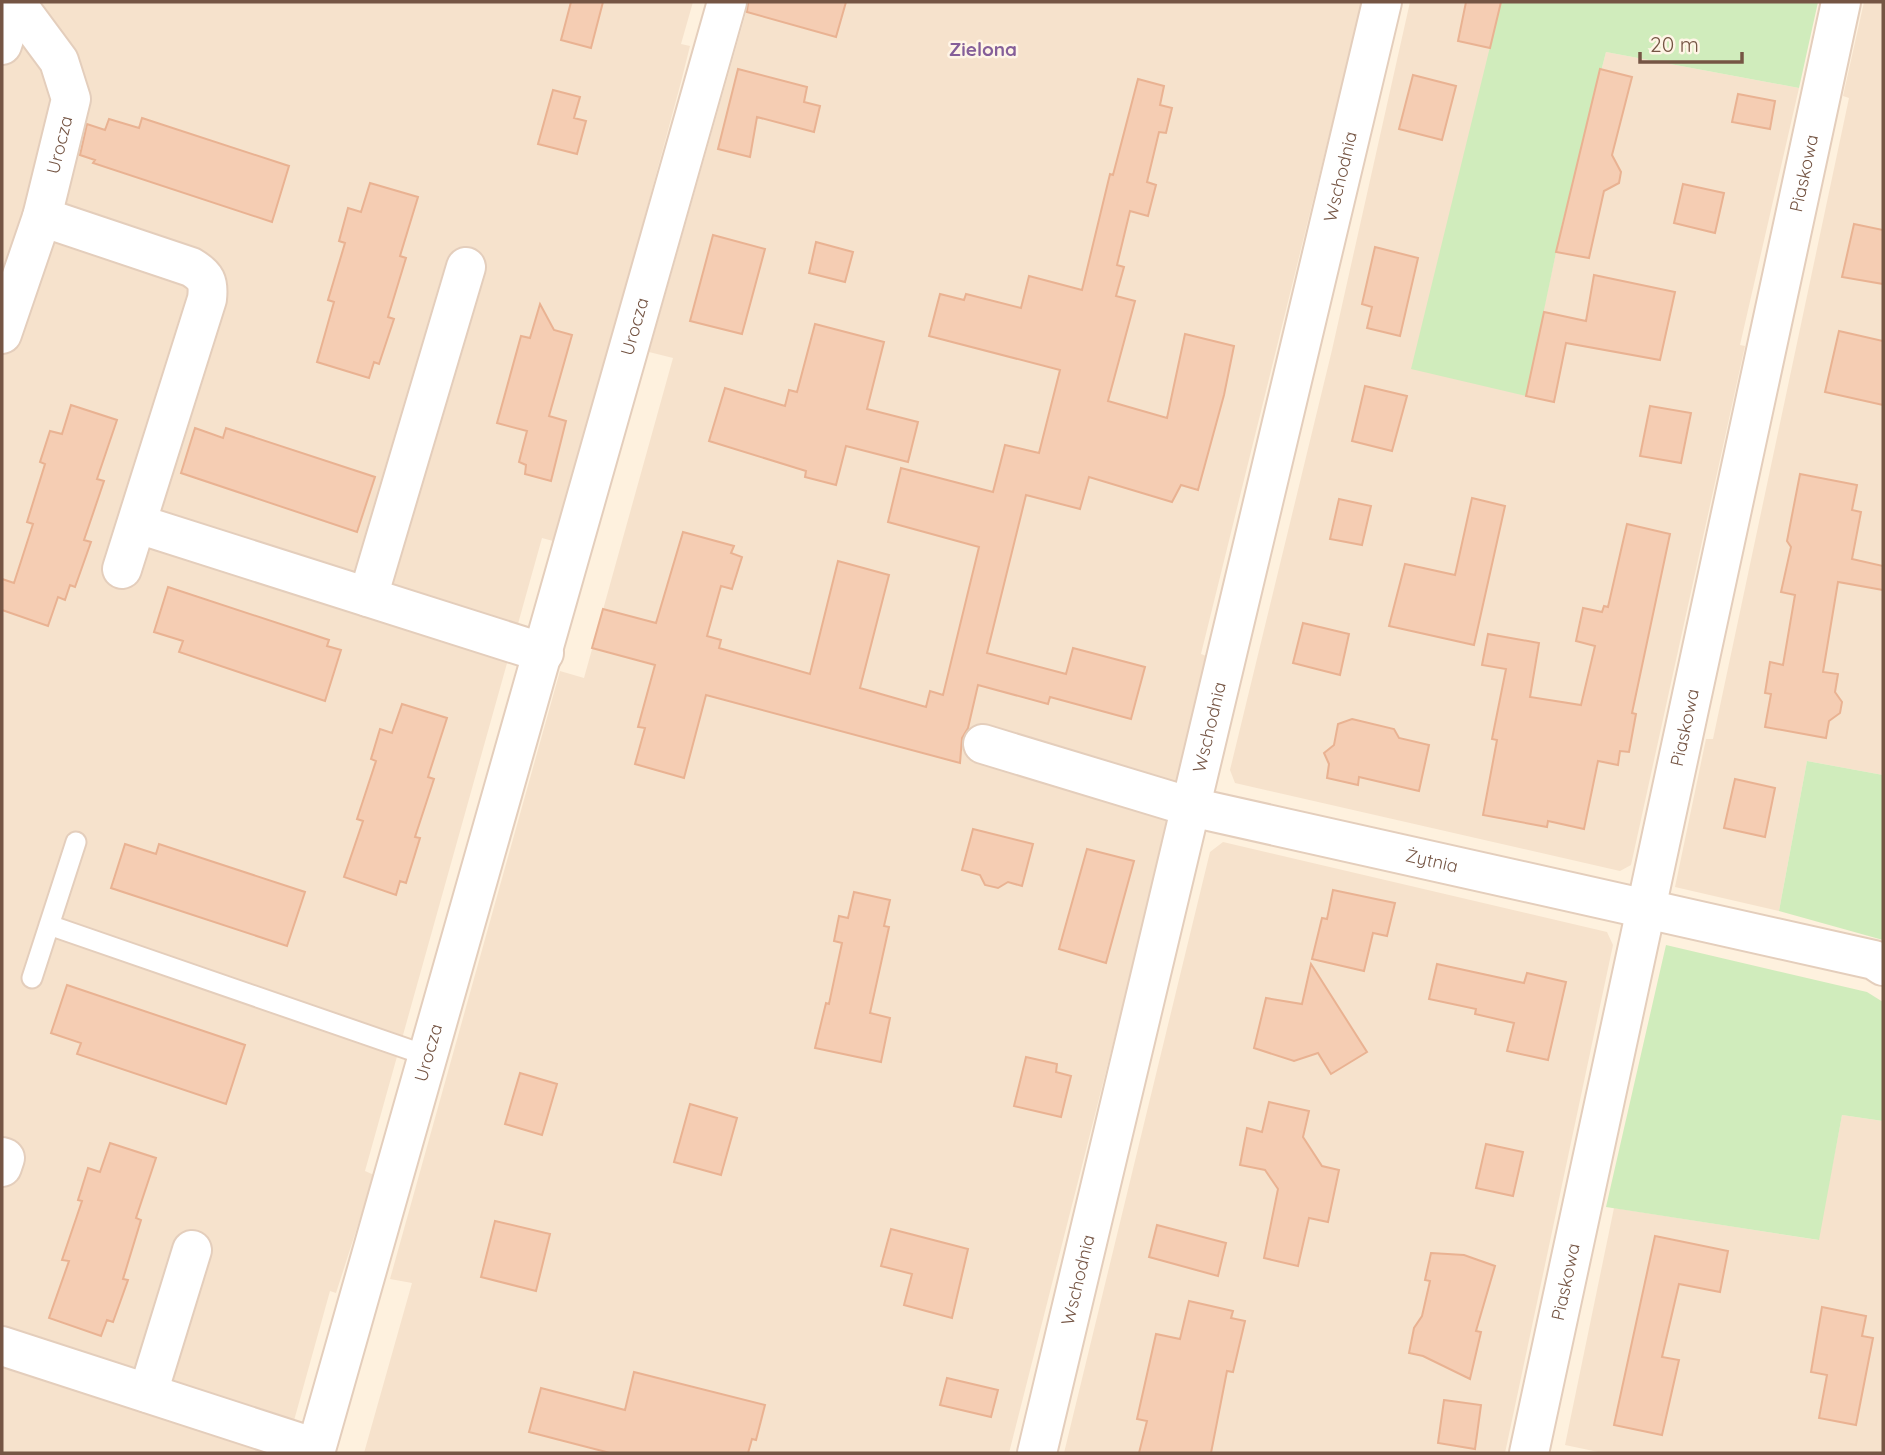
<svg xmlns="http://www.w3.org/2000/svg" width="1885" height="1455" viewBox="0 0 1885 1455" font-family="Quicksand,sans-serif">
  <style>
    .residential { fill: #f6e2cc }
    .green { fill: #d0ecbc }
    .building { fill: #f5cdb3; stroke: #e9b292; stroke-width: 2 }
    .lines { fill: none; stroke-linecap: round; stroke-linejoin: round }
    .lane-casing { stroke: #e4cebc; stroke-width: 23 }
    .street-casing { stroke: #e4cebc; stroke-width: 42 }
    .lane { stroke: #fff; stroke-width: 19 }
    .street { stroke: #fff; stroke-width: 38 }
    .labels { text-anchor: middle; stroke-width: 5; stroke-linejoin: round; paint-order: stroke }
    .street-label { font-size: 18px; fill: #755544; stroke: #fff5e6 }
    .neighbourhood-label { font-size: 19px; font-weight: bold; fill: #855f99; stroke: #fff5e6 }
  </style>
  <rect width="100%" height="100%" fill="#fef1de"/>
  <path class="residential" d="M 2,2 L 693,2 L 681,44 L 690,46 L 681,82 L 557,542 L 542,538 L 365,1171 L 374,1175 L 336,1293 L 330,1291 L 285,1453 L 2,1453 Z
    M 749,2 L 1362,2 L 1201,654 L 1209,657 L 1167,831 L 1009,1453 L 364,1453 L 412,1283 L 390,1279 L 560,671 L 584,678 L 673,358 L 649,352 Z
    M 1410,2 L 1501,2 L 1490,48 L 1525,396 L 1562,224 L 1606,52 L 1799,88 L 1740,345 L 1745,346 L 1631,865 L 1620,871 L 1235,783 L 1230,770 L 1332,350 Z
    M 1864,2 L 1883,2 L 1883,775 L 1807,761 L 1779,911 L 1675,887 L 1706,739 L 1713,739 L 1849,98 L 1843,96 Z
    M 1223,842 L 1607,932 L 1613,945 L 1505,1453 L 1064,1453 L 1210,852 Z
    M 1842,1115 L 1883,1121 L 1883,1453 L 1603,1453 L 1565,1445 L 1614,1208 L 1818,1240 Z"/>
  <path class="green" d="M 1501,2 L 1818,2 L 1799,88 L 1606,52 L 1562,224 L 1526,396 L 1411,369 Z
    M 1807,761 L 1883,775 L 1883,940 L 1779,911 Z
    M 1666,945 L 1867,992 L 1883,1002 L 1883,1121 L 1842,1115 L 1819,1240 L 1606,1207 Z"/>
  <path class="building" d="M 571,2 L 603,2 L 591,48 L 561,40 Z
    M 748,2 L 846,2 L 836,37 L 747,12 Z
    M 1466,2 L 1501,2 L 1490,48 L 1458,41 Z
    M 738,69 L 807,87 L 804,102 L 820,106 L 814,132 L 757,117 L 750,157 L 718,149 Z
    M 1600,69 L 1632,77 L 1612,155 L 1621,172 L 1619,183 L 1604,191 L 1589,258 L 1556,252 Z
    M 1413,75 L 1456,86 L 1442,140 L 1399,129 Z
    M 1138,79 L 1164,86 L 1160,105 L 1172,108 L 1166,133 L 1159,132 L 1147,182 L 1156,185 L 1148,216 L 1130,211 L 1117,265 L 1124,267 L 1116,296 L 1135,301 L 1108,401 L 1167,418 L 1185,334 L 1234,346 L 1224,395 L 1198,490 L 1181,485 L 1172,502 L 1089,477 L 1080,509 L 1026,495 L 987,653 L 1066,674 L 1073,648 L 1145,667 L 1131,719 L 1050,697 L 1048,704 L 978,685 L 968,728 L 962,738 L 960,763 L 706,695 L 684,778 L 635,764 L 645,728 L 638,727 L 655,665 L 592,648 L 603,609 L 656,623 L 683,532 L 734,546 L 731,553 L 742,557 L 732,589 L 721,586 L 707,636 L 721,640 L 719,648 L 810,674 L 838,561 L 889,575 L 860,688 L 926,707 L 930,691 L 943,695 L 979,547 L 888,522 L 901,468 L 993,492 L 1005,445 L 1039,453 L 1060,370 L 929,336 L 940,294 L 964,300 L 966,294 L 1021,308 L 1029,276 L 1082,290 L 1110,174 L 1113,175 L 1119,152 Z
    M 553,90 L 580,97 L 574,118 L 586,121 L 577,154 L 538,144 Z
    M 1738,94 L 1775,101 L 1770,129 L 1732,122 Z
    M 142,118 L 289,166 L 272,222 L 93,163 L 95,160 L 80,155 L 87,124 L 105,130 L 109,119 L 139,128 Z
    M 370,183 L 418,197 L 400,256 L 406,258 L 388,317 L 394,319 L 379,364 L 374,362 L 369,378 L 317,362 L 334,302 L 328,300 L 345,243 L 339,241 L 348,208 L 361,212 Z
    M 1683,184 L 1724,193 L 1715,233 L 1674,223 Z
    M 1854,224 L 1883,230 L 1883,284 L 1842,277 Z
    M 713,235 L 765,249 L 742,334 L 690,321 Z
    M 816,242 L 853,252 L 845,282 L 809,273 Z
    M 1375,247 L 1418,258 L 1400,336 L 1367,328 L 1372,307 L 1362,304 Z
    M 1594,275 L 1675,292 L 1660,360 L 1566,343 L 1554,402 L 1526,396 L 1544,312 L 1586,321 Z
    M 540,304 L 554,330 L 572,335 L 549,416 L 566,421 L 551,481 L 525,474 L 526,465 L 519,462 L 527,431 L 497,423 L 521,336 L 530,338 Z
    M 815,324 L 884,342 L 867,409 L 918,422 L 908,462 L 846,446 L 836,485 L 805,477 L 806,471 L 709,441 L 725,388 L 785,406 L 789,390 L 797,392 Z
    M 1839,331 L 1883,341 L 1883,405 L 1825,392 Z
    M 1365,386 L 1407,396 L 1392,451 L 1352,441 Z
    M 71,405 L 117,420 L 97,479 L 104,481 L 84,540 L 91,542 L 75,587 L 70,585 L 65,600 L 58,597 L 48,626 L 2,610 L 2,579 L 14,583 L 33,524 L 27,522 L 45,464 L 40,462 L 50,431 L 62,434 Z
    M 1650,406 L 1691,413 L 1681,463 L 1640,456 Z
    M 195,428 L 223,438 L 226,428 L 375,477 L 357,532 L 181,473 Z
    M 1800,474 L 1857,485 L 1852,510 L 1861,512 L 1852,559 L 1883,566 L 1883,590 L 1838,582 L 1823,672 L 1838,674 L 1835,692 L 1842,702 L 1840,713 L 1829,721 L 1826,738 L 1765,727 L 1771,694 L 1765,693 L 1770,662 L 1783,665 L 1795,595 L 1781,592 L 1791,547 L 1787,541 Z
    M 1472,498 L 1505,506 L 1474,645 L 1389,626 L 1405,564 L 1455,575 Z
    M 1339,499 L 1371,506 L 1362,545 L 1330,539 Z
    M 1627,524 L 1670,534 L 1632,713 L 1636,714 L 1629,752 L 1620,751 L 1618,765 L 1598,761 L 1584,829 L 1548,821 L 1547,827 L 1483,815 L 1497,740 L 1492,739 L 1506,669 L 1482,665 L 1488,634 L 1539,643 L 1530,697 L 1581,705 L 1595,646 L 1576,641 L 1583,608 L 1602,612 L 1604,606 L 1608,607 Z
    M 168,587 L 329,640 L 327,646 L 341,650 L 325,701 L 179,652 L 183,641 L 154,632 Z
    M 1303,623 L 1349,634 L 1340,675 L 1293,663 Z
    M 402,704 L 447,718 L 428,777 L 434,779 L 415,837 L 420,838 L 406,883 L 400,881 L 396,895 L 344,877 L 363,821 L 357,819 L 376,761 L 371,759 L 380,729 L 392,733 Z
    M 1352,719 L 1394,729 L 1399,738 L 1429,745 L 1419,791 L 1359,777 L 1358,785 L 1327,778 L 1329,764 L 1324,753 L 1334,745 L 1338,724 Z
    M 1735,779 L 1775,788 L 1765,837 L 1724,828 Z
    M 973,829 L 1033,844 L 1022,886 L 1008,882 L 998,888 L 985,885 L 980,875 L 962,870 Z
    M 125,844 L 156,854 L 159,844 L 305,892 L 287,946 L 111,888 Z
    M 1087,849 L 1134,861 L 1106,963 L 1059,949 Z
    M 1333,890 L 1395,903 L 1387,936 L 1373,933 L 1364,971 L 1312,959 L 1322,918 L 1327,919 Z
    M 854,892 L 890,900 L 884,926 L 889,927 L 870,1013 L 890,1018 L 881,1062 L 815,1048 L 826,1003 L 829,1004 L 842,943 L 834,941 L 839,916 L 848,918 Z
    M 1311,964 L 1367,1052 L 1331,1074 L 1318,1053 L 1294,1061 L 1254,1048 L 1266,998 L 1302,1004 Z
    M 1437,964 L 1524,983 L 1527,973 L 1566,982 L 1548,1060 L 1507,1051 L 1514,1023 L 1475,1014 L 1476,1009 L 1429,999 Z
    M 67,985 L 245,1045 L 226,1104 L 77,1054 L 81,1043 L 51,1033 Z
    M 1026,1057 L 1057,1064 L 1056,1072 L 1071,1076 L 1061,1117 L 1014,1106 Z
    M 520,1073 L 557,1084 L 542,1135 L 505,1124 Z
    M 1269,1102 L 1309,1111 L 1303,1137 L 1322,1166 L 1339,1170 L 1328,1222 L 1309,1218 L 1298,1266 L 1264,1258 L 1278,1189 L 1265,1170 L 1240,1165 L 1247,1128 L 1262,1132 Z
    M 690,1104 L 737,1118 L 721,1175 L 674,1162 Z
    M 110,1143 L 156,1158 L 136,1218 L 141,1220 L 123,1279 L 128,1280 L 113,1322 L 107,1320 L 101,1336 L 49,1318 L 69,1261 L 62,1260 L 82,1201 L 78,1200 L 88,1168 L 100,1172 Z
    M 1486,1144 L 1523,1152 L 1513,1196 L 1476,1188 Z
    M 495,1221 L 550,1234 L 536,1291 L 481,1277 Z
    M 1157,1225 L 1226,1243 L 1218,1276 L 1149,1257 Z
    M 891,1229 L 968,1249 L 952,1318 L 904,1305 L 912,1274 L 881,1266 Z
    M 1655,1236 L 1728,1251 L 1720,1292 L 1679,1284 L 1662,1357 L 1679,1360 L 1662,1435 L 1614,1425 Z
    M 1431,1253 L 1464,1255 L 1495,1266 L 1476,1331 L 1481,1332 L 1470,1379 L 1423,1356 L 1409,1353 L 1414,1328 L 1422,1316 L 1430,1281 L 1425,1280 Z
    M 1189,1301 L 1233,1311 L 1231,1318 L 1245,1321 L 1233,1372 L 1227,1371 L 1211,1453 L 1139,1453 L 1147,1421 L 1137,1419 L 1156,1334 L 1180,1339 Z
    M 1822,1307 L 1866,1316 L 1862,1336 L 1873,1338 L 1856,1425 L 1819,1418 L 1827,1375 L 1811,1372 Z
    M 634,1372 L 765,1405 L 756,1440 L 752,1439 L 748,1453 L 610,1453 L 529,1432 L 541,1388 L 625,1410 Z
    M 947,1378 L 998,1390 L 991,1417 L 940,1405 Z
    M 1444,1400 L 1481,1405 L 1475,1449 L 1438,1443 Z"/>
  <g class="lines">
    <g class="lane-casing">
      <path id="lane" d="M 49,925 L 428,1056
        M 32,978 L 76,842"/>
    </g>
    <g class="street-casing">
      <g id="street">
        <path d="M 2,45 L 16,2"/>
        <path d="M 42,217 L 191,267 C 206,276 209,282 207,299 L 122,569"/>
        <path id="s1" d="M 2,334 L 42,217 L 71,99 L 59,61 L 16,3"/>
        <path d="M 138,524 L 544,653"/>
        <path d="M 368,597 L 466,267"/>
        <path id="s2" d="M 983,744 L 1191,807 L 1874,960 L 1883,966"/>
        <path d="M 2,1157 L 5,1158 L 2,1167"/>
        <path d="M 2,1346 L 316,1448"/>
        <path d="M 148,1393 L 192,1250"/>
        <path id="s3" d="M 315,1453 L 727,2"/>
        <path id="s4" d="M 1037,1453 L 1382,2"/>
        <path id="s5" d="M 1529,1453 L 1841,2"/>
      </g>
    </g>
    <use href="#lane" class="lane"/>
    <use href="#street" class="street"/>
  </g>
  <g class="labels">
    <g class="street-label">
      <text dy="6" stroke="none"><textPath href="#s1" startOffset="198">Urocza</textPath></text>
      <text dy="6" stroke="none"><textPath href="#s5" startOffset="1309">Piaskowa</textPath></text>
      <text dy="6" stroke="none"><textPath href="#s4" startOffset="1312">Wschodnia</textPath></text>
      <text dy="6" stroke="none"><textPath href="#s3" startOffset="1171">Urocza</textPath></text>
      <text dy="6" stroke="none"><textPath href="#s4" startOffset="746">Wschodnia</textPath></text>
      <text dy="6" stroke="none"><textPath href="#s5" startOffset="742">Piaskowa</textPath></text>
      <text dy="6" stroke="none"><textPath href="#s2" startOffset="464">Żytnia</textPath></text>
      <text dy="6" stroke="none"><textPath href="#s3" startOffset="416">Urocza</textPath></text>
      <text dy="6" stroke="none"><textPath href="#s4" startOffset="178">Wschodnia</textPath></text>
      <text dy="6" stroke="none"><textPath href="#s5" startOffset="175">Piaskowa</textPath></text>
    </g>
    <g class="neighbourhood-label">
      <text x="983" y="56">Zielona</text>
    </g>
  </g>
  <rect width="1885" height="1455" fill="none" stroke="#755544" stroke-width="7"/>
  <path d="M1640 52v10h102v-10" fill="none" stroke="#755544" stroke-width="3.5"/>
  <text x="1650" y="52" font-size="21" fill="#755544" stroke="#fff5e6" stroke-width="5" paint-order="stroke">20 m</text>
</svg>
